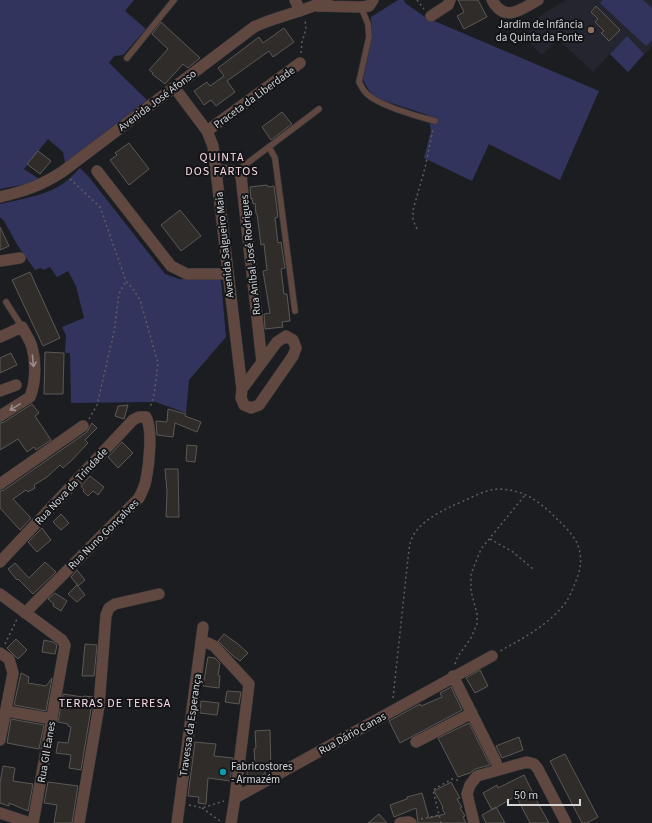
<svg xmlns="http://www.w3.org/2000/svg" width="652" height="823" viewBox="0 0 652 823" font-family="'Source Sans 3',sans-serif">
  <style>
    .built { fill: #24252e }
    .green { fill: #32345e }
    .building { fill: #302c29; stroke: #5c5855 }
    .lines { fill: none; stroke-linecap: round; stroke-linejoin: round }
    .service-casing { stroke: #36373a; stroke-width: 7 }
    .minor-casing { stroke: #36373a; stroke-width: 12 }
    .tertiary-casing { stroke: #36373a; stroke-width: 12 }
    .path { stroke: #5c5d61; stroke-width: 1.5; stroke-dasharray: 2 3; stroke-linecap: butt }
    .service { stroke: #604840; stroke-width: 5.5 }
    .minor { stroke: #604840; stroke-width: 11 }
    .tertiary { stroke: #604840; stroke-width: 11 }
    .oneway { stroke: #9a8e8c }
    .education-dot { fill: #8d6e63; stroke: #131417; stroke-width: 1.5 }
    .culture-dot { fill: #0f9aa8; stroke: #131417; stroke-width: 1.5 }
    .labels { text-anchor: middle; stroke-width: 4; stroke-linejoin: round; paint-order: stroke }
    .poi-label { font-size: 11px; fill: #d4d4d7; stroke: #131417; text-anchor: end }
    .street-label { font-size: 11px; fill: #d4d4d7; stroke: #131417 }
    .neighbourhood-label { font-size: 12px; letter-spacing: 1px; fill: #fbd9e4; stroke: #131417 }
  </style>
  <rect width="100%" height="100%" fill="#1c1d21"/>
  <path class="built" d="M 566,0 L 652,0 L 652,46 L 628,72 L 610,54 L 593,72 L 558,39 L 542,55 L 523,37 L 537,23 L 533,20 Z"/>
  <path class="green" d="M 0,0 L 134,0 L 125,11 L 146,29 L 123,55 L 114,56 L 109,63 L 147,100 L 65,163 L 63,152 L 48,139 L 24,169 L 42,181 L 0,189 Z
    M 398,0 L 404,0 L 405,3 L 425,17 L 599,91 L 560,180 L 489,144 L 472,181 L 424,158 L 431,131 L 428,115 L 373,97 L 363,80 L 372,37 L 371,17 Z
    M 603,0 L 643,0 L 652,8 L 652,40 L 646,46 L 600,3 Z
    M 627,36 L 644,54 L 628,72 L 610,54 Z
    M 80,168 L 89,177 L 165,274 L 179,279 L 221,280 L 226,337 L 189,380 L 186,413 L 156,402 L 71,403 L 70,353 L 65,353 L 66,336 L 62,327 L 84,318 L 76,286 L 68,271 L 57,277 L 50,267 L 44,270 L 41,268 L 35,270 L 18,246 L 4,221 L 0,217 L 0,204 C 21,199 46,196 64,183 C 69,179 75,173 80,168 Z"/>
  <path class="building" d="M 458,0 L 478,0 L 487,17 L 464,29 L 457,16 L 464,12 Z
    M 596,6 L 620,30 L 609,41 L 601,33 L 604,31 L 595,22 L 598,19 L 591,12 Z
    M 161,22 L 200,58 L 188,68 L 183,64 L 165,84 L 152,74 L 153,73 L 149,70 L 168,49 L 152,34 Z
    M 284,28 L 294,42 L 273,57 L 269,51 L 227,81 L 235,92 L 216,106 L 211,100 L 204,105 L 194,91 L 207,82 L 210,86 L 224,76 L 218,68 L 259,37 L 263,43 Z
    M 282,112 L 292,124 L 271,140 L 262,127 Z
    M 129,143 L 149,169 L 129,185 L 110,160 L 117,155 L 115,153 Z
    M 38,151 L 51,161 L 40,174 L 27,164 Z
    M 267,185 L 268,187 L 274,186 L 278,217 L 275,218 L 278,243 L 281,242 L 285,268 L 281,269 L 284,294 L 287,294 L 290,321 L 282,322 L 283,327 L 265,329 L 264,314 L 270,313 L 263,271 L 267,270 L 264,244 L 261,245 L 257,214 L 256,214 L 255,203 L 253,204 L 252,198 L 251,199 L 250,187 Z
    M 180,210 L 201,236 L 181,251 L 161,225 Z
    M 0,227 L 9,246 L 0,250 Z
    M 30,272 L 60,338 L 43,346 L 12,280 Z
    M 45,352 L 64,353 L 63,394 L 44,394 Z
    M 11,353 L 17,365 L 0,373 L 0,358 Z
    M 32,404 L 39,413 L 35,416 L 51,440 L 36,450 L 34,447 L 27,452 L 18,439 L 0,450 L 0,423 L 4,422 Z
    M 128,405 L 124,419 L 115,416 L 118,406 Z
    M 168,409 L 186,414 L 185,416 L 201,422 L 197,432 L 175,423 L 173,437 L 157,435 L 156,421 L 167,422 Z
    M 92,423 L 97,428 L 85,440 L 88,443 L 71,461 L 63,468 L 60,465 L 47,477 L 34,485 L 35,488 L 28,492 L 26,490 L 13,499 L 31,518 L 20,530 L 0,508 L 0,491 L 4,490 L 87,432 Z
    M 122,442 L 133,453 L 118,468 L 108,457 Z
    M 187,445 L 197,446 L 195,462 L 186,461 Z
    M 165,469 L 178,469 L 179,517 L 166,517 L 167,492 Z
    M 90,476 L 104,487 L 98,495 L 93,491 L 88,496 L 83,491 L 84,490 L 81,486 Z
    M 61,514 L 69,523 L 61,530 L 53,522 Z
    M 42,528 L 51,540 L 37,552 L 28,542 Z
    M 45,562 L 56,572 L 33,594 L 18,579 L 17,580 L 8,569 L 15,563 L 29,578 Z
    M 77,570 L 85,580 L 78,586 L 71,577 Z
    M 77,585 L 85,595 L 77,602 L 68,594 Z
    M 55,593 L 67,601 L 61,611 L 53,606 L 54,604 L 48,599 Z
    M 224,634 L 238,644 L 248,653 L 240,661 L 232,655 L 218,641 Z
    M 16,639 L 27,650 L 18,659 L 7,648 Z
    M 44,640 L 53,642 L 57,645 L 55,654 L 42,652 Z
    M 85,644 L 97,645 L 94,676 L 82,676 Z
    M 208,657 L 215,658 L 220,663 L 218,675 L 220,676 L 219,688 L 203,686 Z
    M 480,670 L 488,686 L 475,693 L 466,678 Z
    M 21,673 L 29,677 L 28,683 L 46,686 L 52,678 L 46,711 L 14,705 Z
    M 451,687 L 462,710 L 400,743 L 389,721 L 420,704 L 421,706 L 442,697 L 440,693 Z
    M 227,691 L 241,692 L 239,704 L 225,702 Z
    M 63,694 L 83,697 L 84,696 L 93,697 L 81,770 L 69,768 L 71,755 L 56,753 L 58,742 L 68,743 L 71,727 L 68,726 L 68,724 L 58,722 Z
    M 201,701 L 219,703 L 217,715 L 200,713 Z
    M 11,719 L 44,725 L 39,749 L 7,743 Z
    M 469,723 L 490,765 L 475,769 L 470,773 L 458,777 L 438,738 Z
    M 270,730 L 271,770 L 265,772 L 265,774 L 259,777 L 247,778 L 247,770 L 249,770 L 248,764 L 255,764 L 254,749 L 256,748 L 255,731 Z
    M 519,737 L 523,750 L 502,758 L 496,746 Z
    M 195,742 L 216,744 L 214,756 L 233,758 L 230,781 L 208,778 L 206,804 L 198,803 L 199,797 L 188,796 Z
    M 565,754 L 598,817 L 587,823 L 582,823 L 550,761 Z
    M 3,766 L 15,768 L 13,781 L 33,784 L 28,811 L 9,803 L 9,806 L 0,803 L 0,783 Z
    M 524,775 L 540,807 L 549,823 L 530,823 L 516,796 L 492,810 L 483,793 L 497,785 L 498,788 Z
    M 48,782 L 78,786 L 72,823 L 54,823 L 57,805 L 44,803 Z
    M 451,782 L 460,798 L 457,799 L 462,807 L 460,808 L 465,816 L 463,817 L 466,823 L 418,823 L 416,808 L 394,817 L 390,805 L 407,799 L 407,797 L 422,793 L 429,818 L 445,814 L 442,808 L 443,807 L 434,791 Z
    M 496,807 L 505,823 L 486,823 L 482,815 Z
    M 379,814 L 387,823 L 368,823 Z"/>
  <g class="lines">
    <g class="service-casing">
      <path id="service" d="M 361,7 L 368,24 L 369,37 L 359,82 C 361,86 363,90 366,93 C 377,105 419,117 435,121
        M 127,58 L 174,0
        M 269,147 L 275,158 L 295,311
        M 237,171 L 319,109
        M 6,302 L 22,327"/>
    </g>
    <g class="minor-casing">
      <path id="minor" d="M 492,0 C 505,23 520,10 538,0
        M 431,16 L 448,5 L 450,0
        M 174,87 L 207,131 L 213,146 L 242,389
        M 207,131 L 300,63
        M 216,170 L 237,171 L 241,176 L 262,362
        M 97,171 L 171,266 L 187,274 L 227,274
        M 0,261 L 20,258
        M 286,336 L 293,340 L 296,348 L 293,356 L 259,405 L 251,408 L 244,405 L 241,398 L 242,389 L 277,342 Z
        M 0,337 L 22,327 C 25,333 30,340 32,347 C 36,362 36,382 30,397 L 0,416
        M 0,391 L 16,385
        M 0,484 L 83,426
        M 0,562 L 133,420 L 139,417 L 146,417 C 153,430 149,465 146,480 C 145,486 142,492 139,498 L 25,613
        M 0,594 L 62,640 L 65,645 L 33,823
        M 201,642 L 208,643 L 214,646 L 249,684 L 235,798
        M 0,653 L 9,659 L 13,673 L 0,740
        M 453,676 L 496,762
        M 6,711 L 52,719
        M 416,742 L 472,713
        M 79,823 L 99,706 L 106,615 L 109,608 L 115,604 L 159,594
        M 177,823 L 203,627
        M 231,823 L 235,798 L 492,656
        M 400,823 L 409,822 L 411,823
        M 474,823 L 467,794 L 470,785 L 477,776 L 527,762 L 534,764 L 538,769 L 566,823"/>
    </g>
    <g class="tertiary-casing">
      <path id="tertiary" d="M 295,0 L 300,11
        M 317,6 L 361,7 L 369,6 L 373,0
        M 0,197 C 25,191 40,186 62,172 L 254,27 C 277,16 304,12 327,0
        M 0,813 L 30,823"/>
    </g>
    <path class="path" d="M 417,0 L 424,9
      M 301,53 L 302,42 L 306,29 L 305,20
      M 70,179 L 100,207 L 126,281 L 133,289 L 140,300 L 158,363 L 154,395 L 150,408
      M 417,229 L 413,220 L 413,210 L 425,168 L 433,129
      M 89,419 L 97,405 L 114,332 L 119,294 L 126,281
      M 490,539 L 513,552 L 533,569
      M 5,644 L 17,619
      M 455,664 L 458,656 L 471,638 L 477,624 L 477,614 L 471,591 L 471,574 L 481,549 L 525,495
      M 393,698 L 408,558 C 409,552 409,546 411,540 C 418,523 436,514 452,506 C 465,501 487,488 500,489 C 524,490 539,501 555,517 C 563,525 572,533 577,543 C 583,557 581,570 575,583 C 572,591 568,601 562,607 C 546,626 522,639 500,651
      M 189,805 L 202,808 L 224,801
      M 202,808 L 220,821
      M 421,819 L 439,815
      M 441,823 L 433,790 L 452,779 L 461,781"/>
    <use href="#service" class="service"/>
    <use href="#minor" class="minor"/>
    <use href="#tertiary" class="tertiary"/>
  </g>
  <defs><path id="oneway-shaft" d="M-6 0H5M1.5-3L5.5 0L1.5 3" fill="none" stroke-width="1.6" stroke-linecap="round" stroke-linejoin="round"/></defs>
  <g class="oneway">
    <use href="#oneway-shaft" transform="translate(33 361) rotate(84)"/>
    <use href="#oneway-shaft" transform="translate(15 407) rotate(149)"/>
  </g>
  <circle class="education-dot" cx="591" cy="30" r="4"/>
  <circle class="culture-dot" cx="223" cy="772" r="4"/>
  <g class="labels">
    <g class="poi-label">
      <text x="583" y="28">Jardim de Infância<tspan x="583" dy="13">da Quinta da Fonte</tspan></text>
      <text x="231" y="770" text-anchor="start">Fabricostores<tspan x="231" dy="13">- Armazém</tspan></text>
    </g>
    <g class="street-label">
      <text transform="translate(254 97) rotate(-36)" y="4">Praceta da Liberdade</text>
      <text transform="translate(157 100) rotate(-37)" y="4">Avenida José Afonso</text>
      <text transform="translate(224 245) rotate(-96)" y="4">Avenida Salgueiro Maia</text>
      <text transform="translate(250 255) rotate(-96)" y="4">Rua Aníbal José Rodrigues</text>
      <text transform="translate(71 486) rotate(-47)" y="4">Rua Nova da Trindade</text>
      <text transform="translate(103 534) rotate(-45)" y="4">Rua Nuno Gonçalves</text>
      <text transform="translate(190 725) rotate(-82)" y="4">Travessa da Esperança</text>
      <text transform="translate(352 733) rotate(-29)" y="4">Rua Dário Canas</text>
      <text transform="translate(46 752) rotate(-80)" y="4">Rua GIl Eanes</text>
    </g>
    <g class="neighbourhood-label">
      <text x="222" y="161">QUINTA<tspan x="222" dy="14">DOS FARTOS</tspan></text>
      <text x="115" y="707">TERRAS DE TERESA</text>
    </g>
  </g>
  <path d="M508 799v6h72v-6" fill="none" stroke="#d4d4d7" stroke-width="2"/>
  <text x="514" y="799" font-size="12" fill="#d4d4d7" stroke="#131417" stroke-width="3" paint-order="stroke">50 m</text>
</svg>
